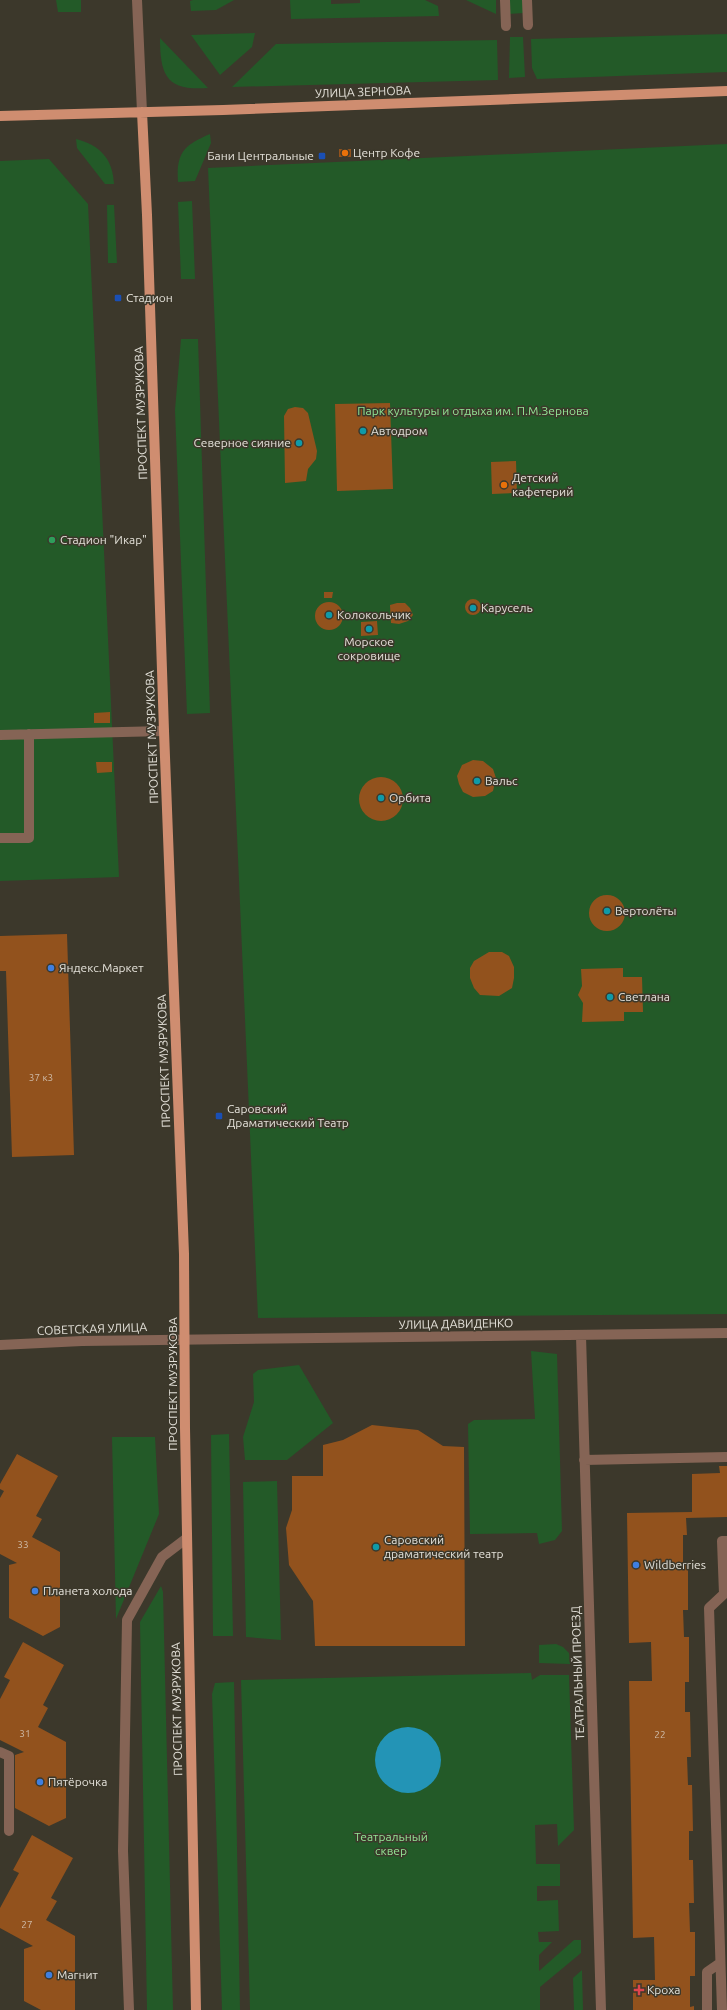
<svg xmlns="http://www.w3.org/2000/svg" width="727" height="2010" viewBox="0 0 727 2010" font-family="Ubuntu,sans-serif">
  <style>
    .green { fill: #235a28 }
    .water { fill: #2394b6 }
    .building { fill: #92521d }
    .lines { fill: none; stroke-linecap: round; stroke-linejoin: round }
    .minor { stroke: #856455; stroke-width: 10 }
    .major { stroke: #cf8d70; stroke-width: 10 }
    .food-dot { fill: #e8710a; stroke: #3c382b; stroke-width: 1.5 }
    .transit-dot { fill: #1a4fb4; stroke: #3c382b; stroke-width: 1.5 }
    .culture-dot { fill: #0f9aa8; stroke: #3c382b; stroke-width: 1.5 }
    .leisure-dot { fill: #2e9e5b; stroke: #3c382b; stroke-width: 1.5 }
    .shop-dot { fill: #3f7fe0; stroke: #3c382b; stroke-width: 1.5 }
    .health-dot { fill: #e0444e; stroke: #3c382b; stroke-width: 1.5 }
    .labels { text-anchor: middle; stroke-width: 3; stroke-linejoin: round; paint-order: stroke }
    .number-label { font-size: 10px; fill: #cfbca9 }
    .street-label { font-size: 12px; fill: #e3e0d8; stroke: #3c382b }
    .poi-label { font-size: 12px; fill: #e3e0d8; stroke: #3c382b; text-anchor: start }
    .park-label { font-size: 12px; fill: #92e695; stroke: #3c382b }
  </style>
  <rect width="100%" height="100%" fill="#3c382b"/>
  <path class="green" d="M 56,0 L 81,0 L 81,12 L 58,12 Z
    M 193,0 L 234,0 L 216,10 L 191,11 L 190,1 Z
    M 290,0 L 331,0 L 331,4 L 360,3 L 360,0 L 425,0 L 438,6 L 439,16 L 291,19 Z
    M 466,0 L 496,0 L 496,14 Z
    M 507,0 L 523,0 L 524,13 L 507,14 Z
    M 255,33 L 252,47 L 220,75 L 191,35 Z
    M 727,34 L 727,72 L 537,79 L 532,68 L 531,39 Z
    M 510,37 L 523,37 L 525,77 L 509,78 Z
    M 160,38 L 208,88 C 167,91 160,76 160,38 Z
    M 497,40 L 498,80 L 232,87 L 276,44 Z
    M 210,134 L 211,143 L 195,181 L 178,182 C 176,153 184,145 210,134 Z
    M 76,139 C 100,145 113,159 114,184 L 105,184 L 77,148 Z
    M 727,144 L 727,1314 L 258,1318 L 208,168 Z
    M 49,159 L 88,204 L 119,877 L 0,881 L 0,161 Z
    M 192,201 L 195,279 L 181,279 L 178,202 Z
    M 107,205 L 114,205 L 117,263 L 108,263 Z
    M 181,339 L 198,339 L 210,713 L 187,714 L 175,410 Z
    M 531,1351 L 557,1354 L 562,1531 L 555,1540 L 539,1544 L 537,1533 L 470,1534 L 468,1424 L 474,1420 L 535,1419 Z
    M 299,1365 L 333,1423 L 287,1460 L 245,1460 L 243,1437 L 254,1402 L 253,1374 L 258,1370 Z
    M 229,1434 L 233,1636 L 213,1636 L 211,1435 Z
    M 112,1437 L 155,1437 L 159,1514 L 116,1619 Z
    M 277,1481 L 281,1640 L 246,1637 L 243,1482 Z
    M 161,1586 L 163,1592 L 173,2010 L 147,2010 L 140,1622 Z
    M 556,1644 L 563,1647 L 569,1653 L 570,1664 L 539,1663 L 539,1645 Z
    M 531,1673 L 532,1680 L 540,1675 L 569,1675 L 574,1830 L 558,1846 L 557,1824 L 535,1825 L 536,1864 L 560,1864 L 560,1886 L 537,1886 L 537,1901 L 558,1900 L 559,1931 L 538,1932 L 539,1942 L 552,1942 L 539,1955 L 539,1971 L 574,1940 L 581,1940 L 581,1953 L 540,1987 L 540,2010 L 250,2010 L 241,1680 Z
    M 234,1682 L 240,2010 L 222,2010 L 212,1694 L 215,1683 Z
    M 582,1970 L 583,2010 L 574,2010 L 573,1978 Z"/>
  <path class="water" d="M375 1760a33 33 0 1 1 66 0a33 33 0 1 1-66 0Z"/>
  <path class="building" d="M 339,149 L 351,149 L 351,157 L 339,157 Z
    M 390,403 L 393,489 L 337,491 L 335,404 Z
    M 295,407 L 303,408 L 308,413 L 317,451 L 316,459 L 308,469 L 306,481 L 285,483 L 284,416 L 288,409 Z
    M 516,461 L 517,493 L 492,494 L 491,462 Z
    M 324,592 L 333,592 L 332,598 L 324,598 Z
    M465 607a8 8 0 1 1 16 0a8 8 0 1 1-16 0Z
    M315 616a14 14 0 1 1 28 0a14 14 0 1 1-28 0Z
    M 397,603 L 405,603 L 410,608 L 413,615 L 408,621 L 399,624 L 391,623 L 390,605 Z
    M 377,621 L 378,635 L 361,636 L 361,622 Z
    M 110,712 L 110,723 L 94,723 L 94,713 Z
    M 473,760 L 483,761 L 493,769 L 496,778 L 493,791 L 485,796 L 473,797 L 463,792 L 459,784 L 457,776 L 462,765 Z
    M 96,762 L 112,762 L 112,772 L 97,773 Z
    M359 799a22 22 0 1 1 44 0a22 22 0 1 1-44 0Z
    M589 913a18 18 0 1 1 36 0a18 18 0 1 1-36 0Z
    M 67,934 L 74,1155 L 12,1157 L 6,971 L 0,971 L 0,936 Z
    M 489,952 L 502,952 L 509,956 L 514,967 L 514,978 L 512,988 L 499,996 L 480,995 L 474,988 L 470,978 L 470,968 L 474,961 Z
    M 623,968 L 623,977 L 642,977 L 643,1012 L 624,1012 L 624,1021 L 582,1022 L 583,1003 L 578,995 L 582,986 L 581,969 Z
    M 372,1425 L 418,1430 L 443,1446 L 464,1447 L 465,1646 L 315,1646 L 313,1601 L 289,1565 L 286,1528 L 292,1510 L 292,1476 L 323,1476 L 323,1445 L 343,1440 Z
    M 17,1454 L 58,1476 L 36,1516 L 42,1519 L 32,1537 L 60,1552 L 60,1627 L 43,1636 L 9,1618 L 9,1565 L 17,1563 L 0,1554 L 0,1498 L 4,1491 L 0,1489 L 0,1484 Z
    M 719,1466 L 727,1466 L 727,1517 L 686,1518 L 687,1535 L 683,1535 L 683,1564 L 688,1564 L 688,1610 L 683,1610 L 684,1637 L 689,1637 L 689,1682 L 685,1682 L 685,1712 L 690,1712 L 691,1757 L 687,1757 L 688,1785 L 692,1785 L 693,1831 L 689,1831 L 689,1860 L 693,1860 L 694,1903 L 689,1903 L 690,1932 L 695,1932 L 695,1976 L 690,1976 L 690,2007 L 694,2006 L 694,2010 L 633,2010 L 633,1980 L 655,1980 L 654,1937 L 633,1938 L 629,1681 L 652,1681 L 651,1642 L 629,1643 L 627,1513 L 692,1512 L 692,1474 L 720,1473 Z
    M 23,1642 L 64,1665 L 43,1705 L 48,1708 L 38,1727 L 66,1742 L 66,1818 L 49,1826 L 15,1808 L 15,1755 L 24,1752 L 0,1740 L 0,1699 L 10,1680 L 4,1677 Z
    M 32,1835 L 73,1858 L 51,1898 L 57,1901 L 46,1920 L 75,1936 L 75,2010 L 41,2010 L 24,2001 L 24,1949 L 33,1946 L 0,1928 L 0,1908 L 19,1873 L 13,1870 Z"/>
  <g class="lines">
    <path class="minor" d="M 137,0 L 142,112
      M 505,0 L 506,26
      M 527,0 L 528,25
      M 0,735 L 164,731
      M 0,838 L 29,838 L 29,734
      M 581,1336 L 601,2010
      M 0,1345 L 82,1341 L 727,1333
      M 584,1460 L 727,1457
      M 0,1752 L 9,1756 L 9,1831
      M 129,2010 L 123,1851 L 127,1620 L 162,1557 L 187,1538
      M 707,2010 L 707,1972 L 720,1963
      M 722,2010 L 709,1608 L 724,1594 L 722,1541 L 727,1541"/>
    <path class="major" d="M 142,112 L 147,215 L 164,731 L 184,1254 L 185,1428 L 196,2010
      M 0,116 L 223,110 L 727,91"/>
  </g>
  <g class="food-dot">
    <circle cx="345" cy="153" r="4"/>
    <circle cx="504" cy="485" r="4"/>
  </g>
  <g class="transit-dot">
    <rect x="318" y="152" width="8" height="8" rx="2"/>
    <rect x="114" y="294" width="8" height="8" rx="2"/>
    <rect x="215" y="1112" width="8" height="8" rx="2"/>
  </g>
  <g class="culture-dot">
    <circle cx="363" cy="431" r="4"/>
    <circle cx="299" cy="443" r="4"/>
    <circle cx="473" cy="608" r="4"/>
    <circle cx="329" cy="615" r="4"/>
    <circle cx="369" cy="629" r="4"/>
    <circle cx="477" cy="781" r="4"/>
    <circle cx="381" cy="798" r="4"/>
    <circle cx="607" cy="911" r="4"/>
    <circle cx="610" cy="997" r="4"/>
    <circle cx="376" cy="1547" r="4"/>
  </g>
  <circle class="leisure-dot" cx="52" cy="540" r="4"/>
  <g class="shop-dot">
    <circle cx="51" cy="968" r="4"/>
    <circle cx="636" cy="1565" r="4"/>
    <circle cx="35" cy="1591" r="4"/>
    <circle cx="40" cy="1782" r="4"/>
    <circle cx="49" cy="1975" r="4"/>
  </g>
  <path class="health-dot" d="M637 1984h4v4h4v4h-4v4h-4v-4h-4v-4h4z"/>
  <g class="labels">
    <g class="number-label">
      <text x="41" y="1081">37 к3</text>
      <text x="23" y="1548">33</text>
      <text x="25" y="1737">31</text>
      <text x="660" y="1738">22</text>
      <text x="27" y="1928">27</text>
    </g>
    <g class="street-label">
      <text transform="translate(363 92) rotate(-2)" y="4">УЛИЦА ЗЕРНОВА</text>
      <text transform="translate(141 413) rotate(-92)" y="4">ПРОСПЕКТ МУЗРУКОВА</text>
      <text transform="translate(152 737) rotate(-92)" y="4">ПРОСПЕКТ МУЗРУКОВА</text>
      <text transform="translate(164 1061) rotate(-92)" y="4">ПРОСПЕКТ МУЗРУКОВА</text>
      <text transform="translate(456 1324) rotate(-1)" y="4">УЛИЦА ДАВИДЕНКО</text>
      <text transform="translate(92 1329) rotate(-2)" y="4">СОВЕТСКАЯ УЛИЦА</text>
      <text transform="translate(173 1384) rotate(-90)" y="4">ПРОСПЕКТ МУЗРУКОВА</text>
      <text transform="translate(578 1673) rotate(-92)" y="4">ТЕАТРАЛЬНЫЙ ПРОЕЗД</text>
      <text transform="translate(177 1709) rotate(-91)" y="4">ПРОСПЕКТ МУЗРУКОВА</text>
    </g>
    <g class="poi-label">
      <text x="353" y="157">Центр Кофе</text>
      <text x="314" y="160" text-anchor="end">Бани Центральные</text>
      <text x="126" y="302">Стадион</text>
      <text x="371" y="435">Автодром</text>
      <text x="291" y="447" text-anchor="end">Северное сияние</text>
      <text x="512" y="482">Детский<tspan x="512" dy="14">кафетерий</tspan></text>
      <text x="60" y="544">Стадион "Икар"</text>
      <text x="481" y="612">Карусель</text>
      <text x="337" y="619">Колокольчик</text>
      <text x="369" y="646" text-anchor="middle">Морское<tspan x="369" dy="14">сокровище</tspan></text>
      <text x="485" y="785">Вальс</text>
      <text x="389" y="802">Орбита</text>
      <text x="615" y="915">Вертолёты</text>
      <text x="59" y="972">Яндекс.Маркет</text>
      <text x="618" y="1001">Светлана</text>
      <text x="227" y="1113">Саровский<tspan x="227" dy="14">Драматический Театр</tspan></text>
      <text x="384" y="1544">Саровский<tspan x="384" dy="14">драматический театр</tspan></text>
      <text x="644" y="1569">Wildberries</text>
      <text x="43" y="1595">Планета холода</text>
      <text x="48" y="1786">Пятёрочка</text>
      <text x="57" y="1979">Магнит</text>
      <text x="647" y="1994">Кроха</text>
    </g>
    <g class="park-label">
      <text x="473" y="415">Парк культуры и отдыха им. П.М.Зернова</text>
      <text x="391" y="1841">Театральный<tspan x="391" dy="14">сквер</tspan></text>
    </g>
  </g>
</svg>
